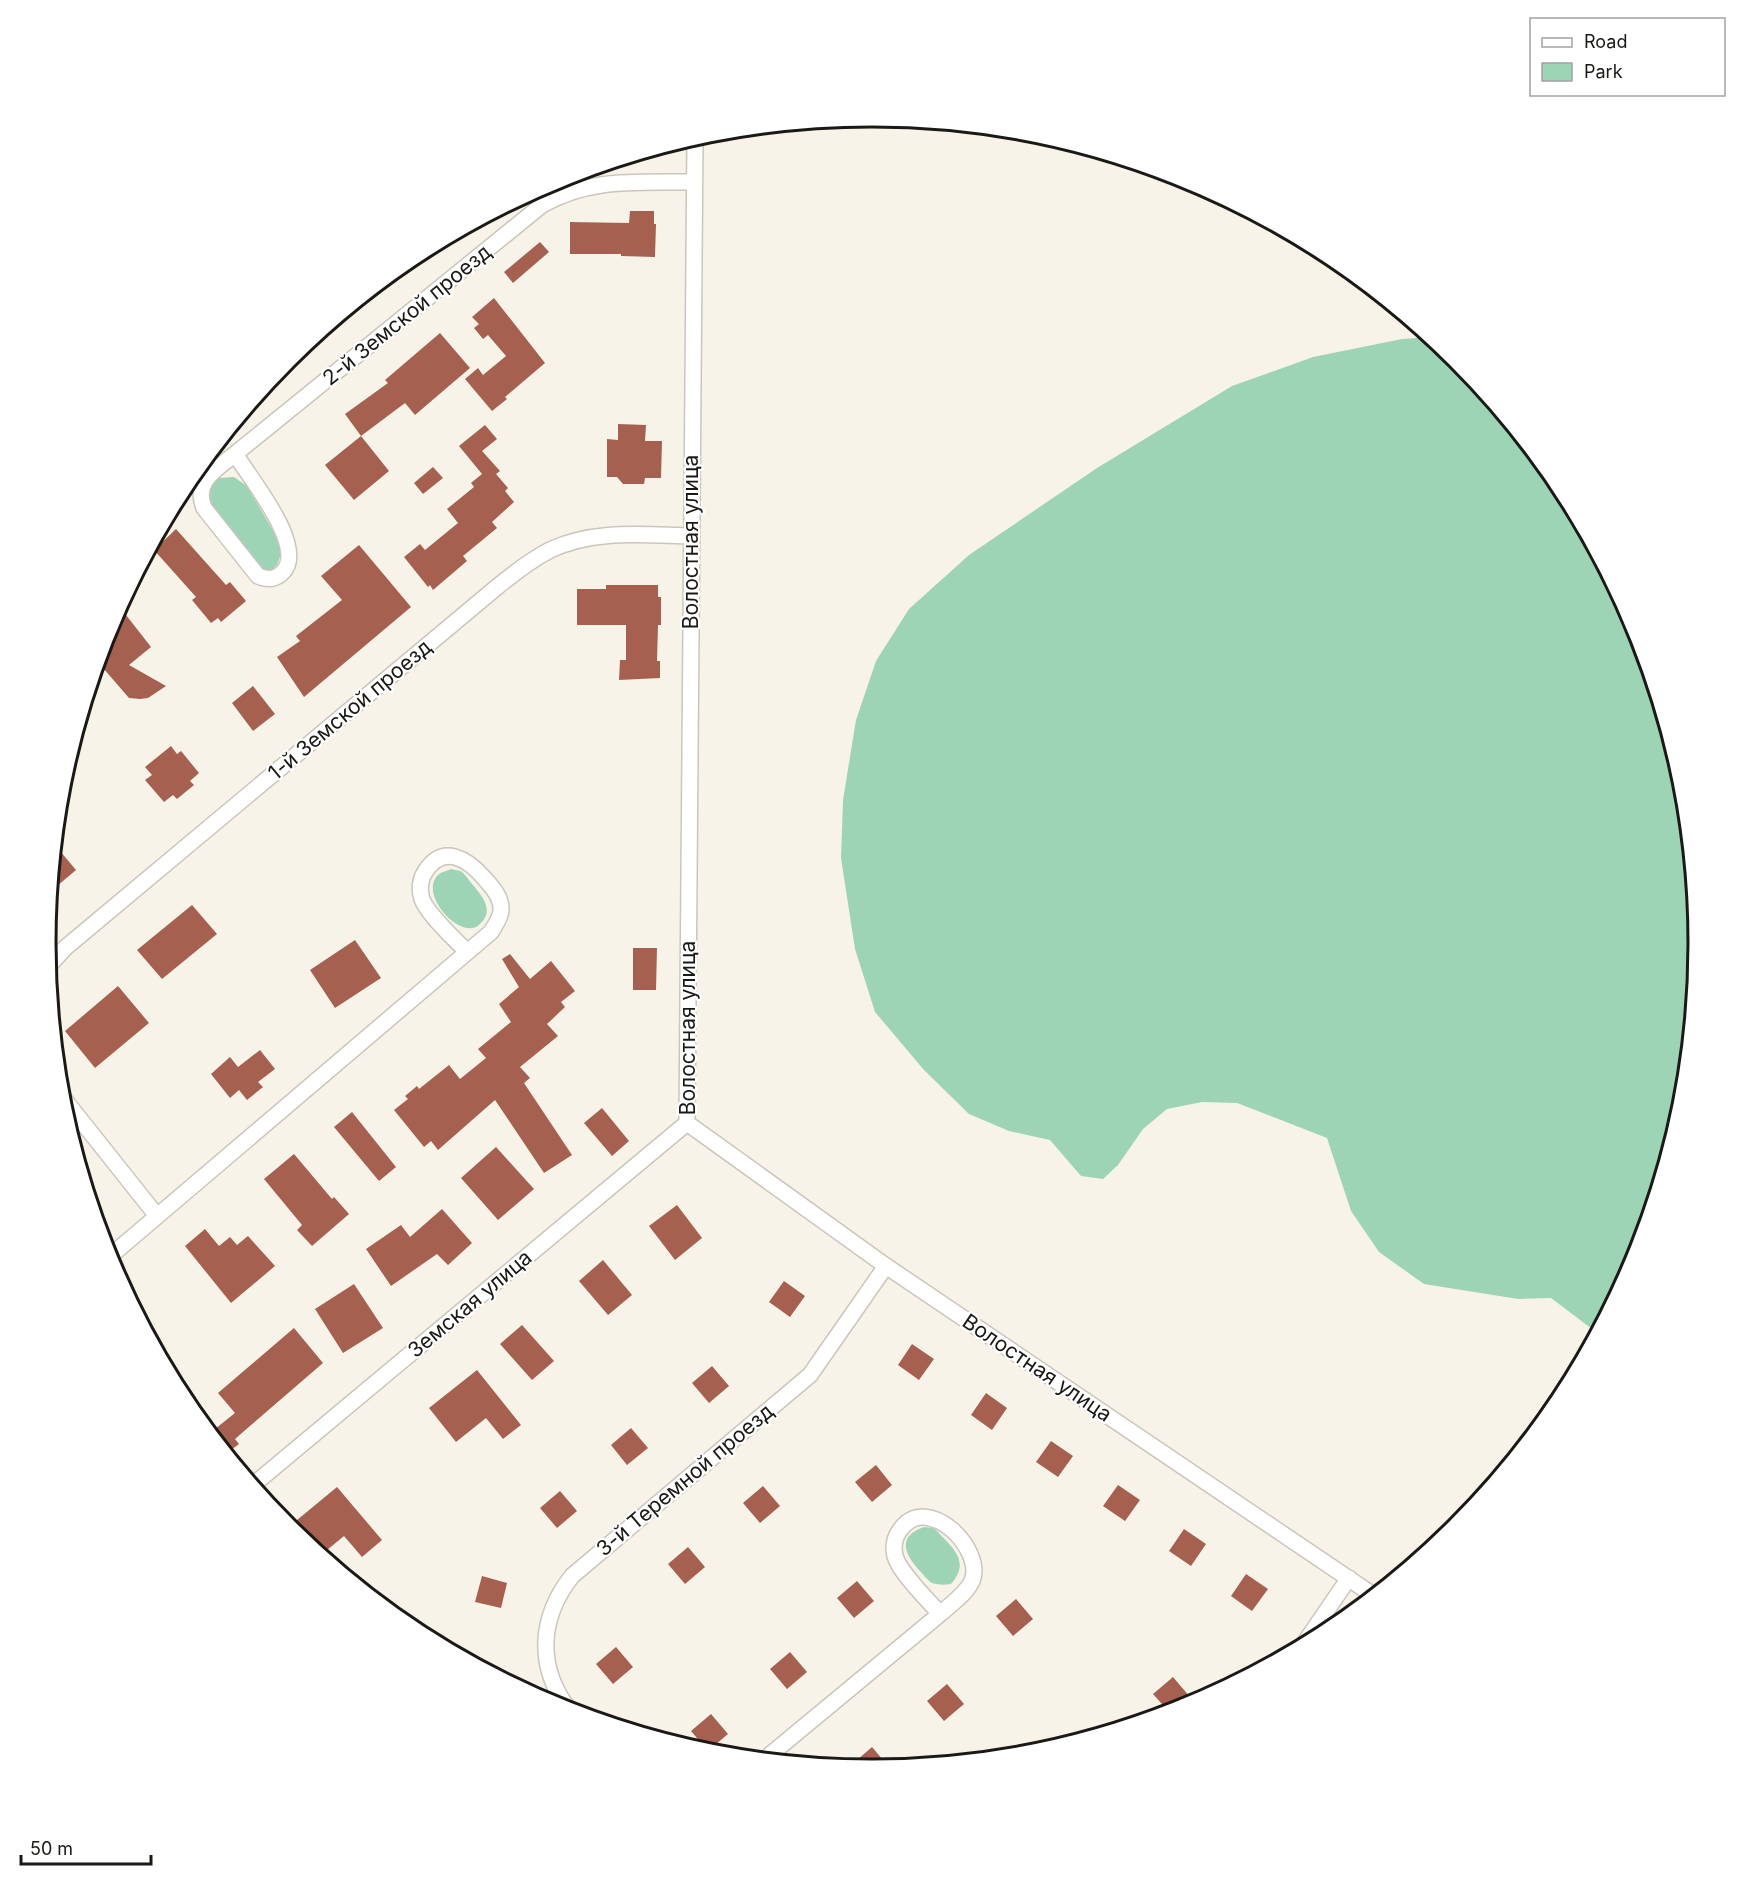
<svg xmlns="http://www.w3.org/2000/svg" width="1743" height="1885" viewBox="0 0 1743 1885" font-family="Inter,sans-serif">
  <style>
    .green { fill: #9dd4b6 }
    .building { fill: #a56050 }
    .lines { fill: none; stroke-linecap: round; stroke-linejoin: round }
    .street-casing { stroke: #cac6bc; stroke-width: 18 }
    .street { stroke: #fff; stroke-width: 15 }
    .labels { text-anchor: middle; stroke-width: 4.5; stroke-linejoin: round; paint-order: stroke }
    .street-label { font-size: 21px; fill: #1a1915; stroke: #fff }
    .rim { fill: none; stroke: #1a1915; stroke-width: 3 }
  </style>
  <rect width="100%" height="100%" fill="#f8f3e9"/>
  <path class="green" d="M 1430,337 L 1456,358 L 1559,484 L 1635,627 L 1682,782 L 1698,943 L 1682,1104 L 1635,1259 L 1596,1332 L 1551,1298 L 1518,1299 L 1424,1284 L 1379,1252 L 1351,1211 L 1327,1138 L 1237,1103 L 1202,1102 L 1167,1109 L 1143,1129 L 1118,1165 L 1103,1179 L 1081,1176 L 1050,1140 L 1009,1131 L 969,1114 L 924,1070 L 875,1012 L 855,949 L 841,858 L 843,800 L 856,720 L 876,661 L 909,609 L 969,555 L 1097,468 L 1232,386 L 1313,357 L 1402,339 Z
    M 234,477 L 247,486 L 278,539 L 281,554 L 277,565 L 272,570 L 263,570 L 209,505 L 209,490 L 212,484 L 219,478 Z
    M 451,869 C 454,870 457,870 460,871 C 465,873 469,881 473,885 C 483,897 495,911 479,925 C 460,941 418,894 438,875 C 441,872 447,871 451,869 Z
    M 924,1527 L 934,1528 C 951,1547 972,1560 951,1584 C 944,1585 939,1585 932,1583 C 927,1580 923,1574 919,1570 C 903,1552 898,1536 924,1527 Z"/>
  <path class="building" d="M 630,211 L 654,211 L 654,224 L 656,224 L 655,257 L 621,256 L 621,254 L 570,254 L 570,222 L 629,223 Z
    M 540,242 L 549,252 L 513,283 L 504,272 Z
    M 494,298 L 545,363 L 505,397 L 507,399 L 492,411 L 465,379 L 478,368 L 483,375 L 506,356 L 488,335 L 483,339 L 474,328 L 479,324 L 472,317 Z
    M 440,333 L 470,368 L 415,415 L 405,403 L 361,436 L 345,414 L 388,383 L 385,380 Z
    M 618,424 L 646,425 L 645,441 L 662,441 L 661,478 L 645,478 L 644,484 L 623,484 L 617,477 L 607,477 L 607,439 L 618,440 Z
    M 485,425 L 497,439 L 482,451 L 500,471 L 496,474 L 508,488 L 505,491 L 514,502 L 492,522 L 497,528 L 463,556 L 467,561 L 433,590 L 430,585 L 428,587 L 404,557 L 420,544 L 425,550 L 458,523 L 447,509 L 474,487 L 471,483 L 482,474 L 459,446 Z
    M 361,436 L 389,471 L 354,500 L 325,465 Z
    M 433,467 L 443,478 L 423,494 L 414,483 Z
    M 176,529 L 226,585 L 230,582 L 246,601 L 221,622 L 218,618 L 211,623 L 192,600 L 196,597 L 154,550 Z
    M 359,545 L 411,607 L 304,697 L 277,657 L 300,641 L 296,636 L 342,600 L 321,576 Z
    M 606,585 L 658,585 L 658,597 L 661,597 L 661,625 L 658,625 L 657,661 L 660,661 L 660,678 L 619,680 L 620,660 L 626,660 L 626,625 L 577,625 L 577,589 L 606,589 Z
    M 119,606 L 151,647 L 129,665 L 166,686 L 148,698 L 140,699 L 129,698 L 97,661 L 108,626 Z
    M 253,686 L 275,714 L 253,731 L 232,703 Z
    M 171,746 L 177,754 L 181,751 L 199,773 L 190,781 L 194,785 L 177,799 L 173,795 L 164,802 L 145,780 L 152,775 L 145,767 Z
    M 55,845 L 76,870 L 50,892 Z
    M 192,905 L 217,934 L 162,979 L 137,950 Z
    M 355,940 L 381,978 L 335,1008 L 310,970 Z
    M 633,948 L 657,948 L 656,990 L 633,990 Z
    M 510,954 L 530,979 L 551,961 L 575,991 L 561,1002 L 565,1007 L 547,1024 L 558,1036 L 520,1067 L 530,1078 L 524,1083 L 572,1155 L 544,1173 L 495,1100 L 438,1150 L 431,1141 L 424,1147 L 394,1110 L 408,1099 L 405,1096 L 417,1086 L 419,1089 L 449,1065 L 460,1079 L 486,1058 L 478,1049 L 511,1022 L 499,1004 L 519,987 L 502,959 Z
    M 118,986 L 149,1023 L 95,1068 L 65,1031 Z
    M 260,1050 L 275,1069 L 258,1082 L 263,1087 L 247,1100 L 239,1090 L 230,1098 L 211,1074 L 230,1057 L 238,1067 Z
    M 602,1108 L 629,1141 L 612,1156 L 584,1123 Z
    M 352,1112 L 396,1167 L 379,1181 L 334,1127 Z
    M 496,1147 L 534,1189 L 498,1220 L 461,1178 Z
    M 294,1154 L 332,1199 L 334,1197 L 349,1214 L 312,1246 L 297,1230 L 302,1225 L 264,1179 Z
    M 677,1205 L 702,1238 L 675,1260 L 649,1226 Z
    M 442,1209 L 472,1243 L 448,1265 L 437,1254 L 391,1286 L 366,1249 L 401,1225 L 410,1237 Z
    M 205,1229 L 219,1246 L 230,1237 L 237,1245 L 248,1236 L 275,1266 L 231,1303 L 185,1246 Z
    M 603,1260 L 632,1295 L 608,1315 L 579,1281 Z
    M 784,1281 L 805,1296 L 790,1317 L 769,1302 Z
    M 354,1284 L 383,1328 L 343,1353 L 315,1309 Z
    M 522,1325 L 554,1361 L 532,1380 L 500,1344 Z
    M 294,1328 L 323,1363 L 235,1439 L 239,1444 L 227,1453 L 210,1433 L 235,1413 L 218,1393 Z
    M 912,1344 L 934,1359 L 919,1380 L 898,1365 Z
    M 712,1366 L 729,1386 L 709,1403 L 692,1383 Z
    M 477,1370 L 521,1425 L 503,1439 L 486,1418 L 456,1442 L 429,1408 Z
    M 986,1393 L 1007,1408 L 992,1430 L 971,1415 Z
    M 631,1428 L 648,1448 L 627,1465 L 611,1445 Z
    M 1051,1441 L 1073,1456 L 1058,1477 L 1036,1462 Z
    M 876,1465 L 892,1485 L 872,1502 L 855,1482 Z
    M 1118,1485 L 1140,1500 L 1125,1521 L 1103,1506 Z
    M 763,1486 L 780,1506 L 760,1523 L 743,1503 Z
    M 337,1487 L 382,1540 L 362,1557 L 344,1536 L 321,1555 L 302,1539 L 291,1525 Z
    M 560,1491 L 577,1511 L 557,1528 L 540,1508 Z
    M 1184,1529 L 1206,1544 L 1191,1566 L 1169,1551 Z
    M 688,1547 L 705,1567 L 685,1584 L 668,1564 Z
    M 1246,1574 L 1268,1589 L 1252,1611 L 1231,1596 Z
    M 482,1576 L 507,1583 L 501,1608 L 475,1602 Z
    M 857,1581 L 874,1601 L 854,1618 L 837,1598 Z
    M 1016,1599 L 1033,1619 L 1013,1636 L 996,1616 Z
    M 616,1647 L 633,1667 L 613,1684 L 596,1664 Z
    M 790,1652 L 807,1672 L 787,1689 L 770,1669 Z
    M 1173,1677 L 1190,1697 L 1175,1710 L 1169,1712 L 1153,1694 Z
    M 947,1684 L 964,1704 L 944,1721 L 927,1701 Z
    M 711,1714 L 728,1734 L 708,1751 L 691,1731 Z
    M 872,1747 L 889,1767 L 871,1769 L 849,1767 Z"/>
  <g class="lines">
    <g class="street-casing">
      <path id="street" d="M 235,454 C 216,470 193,481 204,508 L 258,576 C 268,580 275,580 283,572 C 307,547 250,478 235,454 L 542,205 C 591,177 639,183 694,182
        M 47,968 L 65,948 L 497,587 C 514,573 531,560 550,550 C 594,529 644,535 691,536
        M 60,1094 L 157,1216
        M 687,1123 L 695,137
        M 687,1123 L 886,1266 L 1373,1595
        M 108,1258 L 491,932 C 495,925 500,919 501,911 C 502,898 493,888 485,879 C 468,859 443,843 425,872 C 420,879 419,890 422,899 C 427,914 455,939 467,952
        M 253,1485 L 687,1123
        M 1303,1645 L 1349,1578
        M 570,1711 C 536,1667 539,1618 572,1576 L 810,1375 L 886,1266
        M 765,1759 L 940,1614 C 950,1605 966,1594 972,1581 C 985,1550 928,1491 900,1530 C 894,1538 893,1547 895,1556 C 899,1572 929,1601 940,1614"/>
    </g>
    <use href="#street" class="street"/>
  </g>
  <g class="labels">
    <g class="street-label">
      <text transform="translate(407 315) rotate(-39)" y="7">2-й Земской проезд</text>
      <text transform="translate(691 542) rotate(-90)" y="7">Волостная улица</text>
      <text transform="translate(350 710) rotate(-40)" y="7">1-й Земской проезд</text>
      <text transform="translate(688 1028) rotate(-90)" y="7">Волостная улица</text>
      <text transform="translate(470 1304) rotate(-40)" y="7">Земская улица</text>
      <text transform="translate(1037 1368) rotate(34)" y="7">Волостная улица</text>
      <text transform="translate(685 1480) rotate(-40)" y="7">3-й Теремной проезд</text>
    </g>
  </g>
  <path d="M0 0H1743V1885H0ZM56 943a816 816 0 1 1 1632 0a816 816 0 1 1-1632 0Z" fill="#fff" fill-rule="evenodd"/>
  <path class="rim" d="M56 943a816 816 0 1 1 1632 0a816 816 0 1 1-1632 0Z"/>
  <rect x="1530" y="18" width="195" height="78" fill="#ffffff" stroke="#a3a3a1" stroke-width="1.5"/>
  <rect x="1542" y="38" width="30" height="9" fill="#ffffff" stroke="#a3a3a1" stroke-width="1.5"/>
  <text x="1584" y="48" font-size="18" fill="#1a1915">Road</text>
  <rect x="1542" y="63" width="30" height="18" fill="#9dd4b6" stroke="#a3a3a1" stroke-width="1.5"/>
  <text x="1584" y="78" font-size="18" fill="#1a1915">Park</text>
  <path d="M21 1855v9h130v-9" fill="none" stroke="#1a1915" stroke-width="3"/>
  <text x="30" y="1855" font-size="18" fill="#1a1915" stroke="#ffffff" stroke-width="4.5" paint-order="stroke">50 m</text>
</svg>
